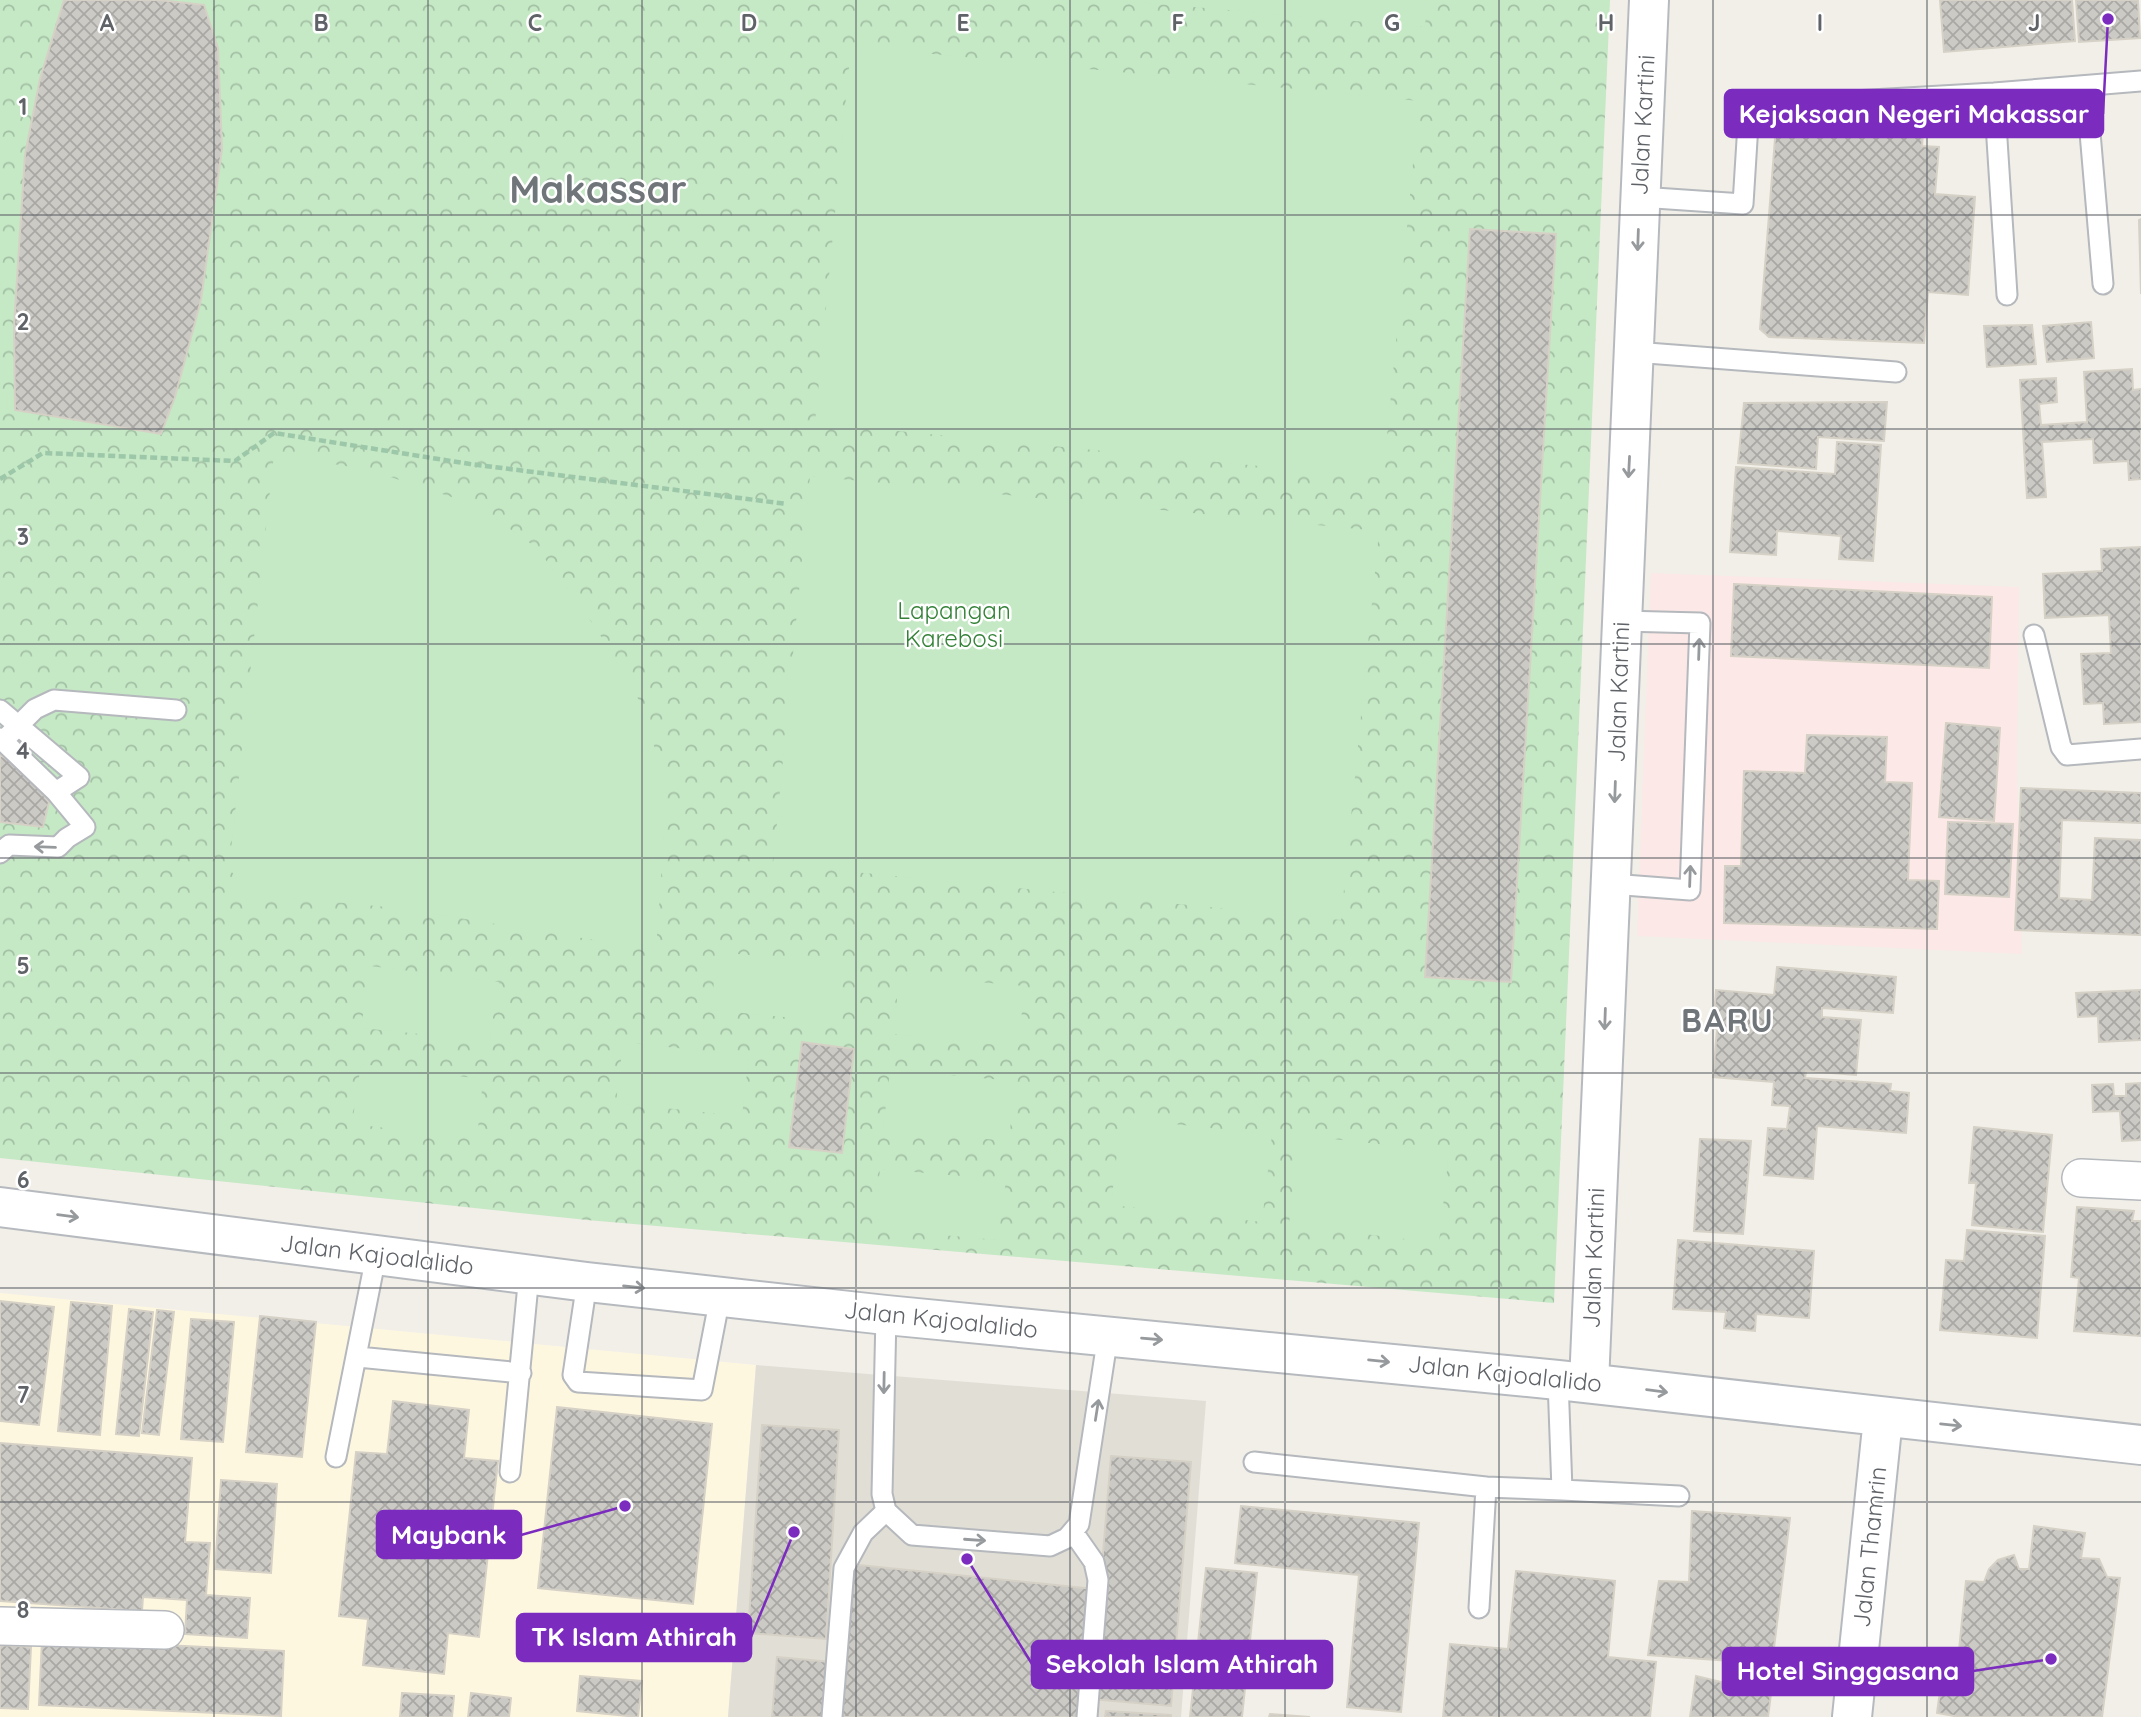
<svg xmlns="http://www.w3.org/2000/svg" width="2141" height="1717" viewBox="0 0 2141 1717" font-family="Quicksand,sans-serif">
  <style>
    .commercial { fill: #fef7e0 }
    .education { fill: #e1ded6 }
    .medical { fill: #fce8e6 }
    .park { fill: url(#park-crowns) }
    .pitch { fill: #c5e8c5 }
    .building { fill: url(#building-cross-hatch); stroke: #d6d1c6; stroke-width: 2 }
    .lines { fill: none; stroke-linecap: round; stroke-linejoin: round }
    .lane-casing { stroke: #b5b8bc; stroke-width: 23 }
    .street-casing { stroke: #b5b8bc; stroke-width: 40 }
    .secondary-casing { stroke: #b6babf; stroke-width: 42 }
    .path { stroke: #9cc7a9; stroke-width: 4.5; stroke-dasharray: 7 3.5; stroke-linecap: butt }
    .lane { stroke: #fff; stroke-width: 19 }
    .street { stroke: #fff; stroke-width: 37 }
    .secondary { stroke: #fff; stroke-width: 38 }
    .oneway { stroke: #979a9d }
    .grid { fill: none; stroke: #5f6368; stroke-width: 2; stroke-opacity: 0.55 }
    .labels { text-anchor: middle; stroke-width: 5; stroke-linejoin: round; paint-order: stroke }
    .street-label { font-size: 24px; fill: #5f6368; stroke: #fff }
    .park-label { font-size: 24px; fill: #348238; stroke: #fff }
    .district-label { font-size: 32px; font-weight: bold; letter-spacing: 2px; fill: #70757a; stroke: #fff }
    .town-label { font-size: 38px; font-weight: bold; fill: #70757a; stroke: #fff }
    .grid-label { font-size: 23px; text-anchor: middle; font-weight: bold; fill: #5f6368; stroke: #fff; stroke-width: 5; stroke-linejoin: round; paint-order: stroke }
    .leader { fill: none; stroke: #7b2cbf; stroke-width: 2.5 }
    .callout-dot { fill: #7b2cbf; stroke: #fff; stroke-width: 2.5 }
    .callout { fill: #7b2cbf; stroke: #7b2cbf; stroke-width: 2.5 }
    .callout-label { font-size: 26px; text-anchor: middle; font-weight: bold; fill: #fff }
  </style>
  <defs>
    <pattern id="park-crowns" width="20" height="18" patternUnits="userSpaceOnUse" patternTransform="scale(1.75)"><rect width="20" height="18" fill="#c5e8c5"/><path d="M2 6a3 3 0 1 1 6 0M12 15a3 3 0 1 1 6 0" fill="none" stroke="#a3c0a4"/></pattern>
    <pattern id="building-cross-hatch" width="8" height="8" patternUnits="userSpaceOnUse" patternTransform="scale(1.75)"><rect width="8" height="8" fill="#cccac5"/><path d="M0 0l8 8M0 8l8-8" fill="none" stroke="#a9a8a4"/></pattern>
  </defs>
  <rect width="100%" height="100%" fill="#f1efe8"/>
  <path class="commercial" d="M 0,1293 L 756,1365 L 728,1717 L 0,1717 Z"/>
  <path class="education" d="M 756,1365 L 1206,1401 L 1181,1717 L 728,1717 Z"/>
  <path class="medical" d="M 1651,573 L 2019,587 L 2017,771 L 2022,954 L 1637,936 Z"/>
  <path class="park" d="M 0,0 L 1610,0 L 1554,1303 L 587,1220 L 0,1158 Z"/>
  <path class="pitch" d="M 1111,0 L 1427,0 L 1425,27 Z
    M 851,46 L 1419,101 L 1383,478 L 815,423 Z
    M 274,454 L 369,470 L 476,505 L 537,548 L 596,628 L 643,707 L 667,792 L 656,950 L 397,908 L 248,894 L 229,868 Z
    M 810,476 L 1379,531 L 1341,920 L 773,864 Z
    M 717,952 L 842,964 L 836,1022 L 711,1010 Z
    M 370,966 L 499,982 L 489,1041 L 361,1028 Z
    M 899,975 L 1024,986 L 1019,1047 L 894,1034 Z
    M 623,1042 L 749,1056 L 742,1116 L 616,1103 Z
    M 361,1064 L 483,1079 L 477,1139 L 352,1124 Z
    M 890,1070 L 1015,1081 L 1009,1141 L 883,1130 Z
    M 1121,1118 L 1272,1135 L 1262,1222 L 1111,1205 Z
    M 1298,1135 L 1449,1152 L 1439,1243 L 1289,1225 Z
    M 880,1169 L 1006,1180 L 998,1240 L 874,1229 Z"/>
  <path class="building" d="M 64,0 L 159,0 L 204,5 L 218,48 L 222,149 L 201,300 L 175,397 L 161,434 L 15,410 L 14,326 L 25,155 L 40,79 Z
    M 1940,0 L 2072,0 L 2075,41 L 1944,52 Z
    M 2076,0 L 2138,0 L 2140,38 L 2079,42 Z
    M 1776,126 L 1923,133 L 1922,146 L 1939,147 L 1935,194 L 1975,197 L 1968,295 L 1928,292 L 1924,343 L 1769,337 L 1760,329 Z
    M 2141,219 L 2141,294 L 2139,220 Z
    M 1470,229 L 1556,234 L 1511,982 L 1425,977 Z
    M 2091,322 L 2094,358 L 2047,362 L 2043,326 Z
    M 2032,325 L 2036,364 L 1987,367 L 1984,326 Z
    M 2132,369 L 2133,390 L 2141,389 L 2141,479 L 2129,480 L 2128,461 L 2094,463 L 2093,439 L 2042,442 L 2046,497 L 2027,498 L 2020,380 L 2056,378 L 2057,402 L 2039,404 L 2041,425 L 2087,422 L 2084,372 Z
    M 1887,402 L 1884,441 L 1818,437 L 1816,469 L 1738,463 L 1744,403 Z
    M 1837,442 L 1881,445 L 1873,561 L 1839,559 L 1841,536 L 1777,531 L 1776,555 L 1730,552 L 1736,467 L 1835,474 Z
    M 2141,547 L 2141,722 L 2104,724 L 2103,703 L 2084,704 L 2081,654 L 2111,653 L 2109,615 L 2045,618 L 2043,574 L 2102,571 L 2101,549 Z
    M 1734,584 L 1992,597 L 1989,668 L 1731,656 Z
    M 1946,723 L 2000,728 L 1994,821 L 1939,817 Z
    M 1807,735 L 1887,737 L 1885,782 L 1912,783 L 1908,880 L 1939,881 L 1937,929 L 1724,923 L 1725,866 L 1741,866 L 1744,771 L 1805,773 Z
    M 0,755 L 22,767 L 49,802 L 43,827 L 0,822 Z
    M 2021,788 L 2141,793 L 2141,823 L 2062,820 L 2059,898 L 2092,900 L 2095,838 L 2141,840 L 2141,935 L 2015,930 Z
    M 1948,822 L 2013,824 L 2009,897 L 1945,894 Z
    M 1777,967 L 1896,977 L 1893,1013 L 1822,1008 L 1822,1017 L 1861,1020 L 1856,1075 L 1806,1071 L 1805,1078 L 1891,1084 L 1890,1091 L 1909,1093 L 1906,1133 L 1817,1126 L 1813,1179 L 1764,1175 L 1768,1128 L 1787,1129 L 1790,1106 L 1772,1105 L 1774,1082 L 1713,1077 L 1717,1029 L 1713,1029 L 1716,990 L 1774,995 Z
    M 2141,990 L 2141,1040 L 2099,1042 L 2098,1016 L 2078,1017 L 2076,993 Z
    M 802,1042 L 854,1049 L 842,1153 L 789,1147 Z
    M 2141,1083 L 2141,1140 L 2122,1141 L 2120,1111 L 2093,1112 L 2092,1085 L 2113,1084 L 2114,1096 L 2126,1096 L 2126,1084 Z
    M 1974,1127 L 2052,1135 L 2043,1232 L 1972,1225 L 1976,1183 L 1969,1183 Z
    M 1700,1139 L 1751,1141 L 1743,1234 L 1694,1231 Z
    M 2077,1207 L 2134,1211 L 2132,1221 L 2141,1221 L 2141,1336 L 2074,1331 L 2079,1278 L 2071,1277 Z
    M 1967,1230 L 2045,1236 L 2037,1338 L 1940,1330 L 1946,1260 L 1964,1261 Z
    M 1678,1240 L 1814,1251 L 1809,1318 L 1756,1314 L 1755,1331 L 1724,1328 L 1726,1312 L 1673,1309 Z
    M 0,1301 L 54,1307 L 39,1425 L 0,1421 Z
    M 71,1302 L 112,1306 L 100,1435 L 58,1431 Z
    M 129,1309 L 153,1312 L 139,1436 L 116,1434 Z
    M 157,1310 L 174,1312 L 159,1435 L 142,1433 Z
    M 260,1316 L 316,1322 L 302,1457 L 246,1452 Z
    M 191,1319 L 234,1322 L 223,1442 L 181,1439 Z
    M 393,1401 L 469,1410 L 464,1458 L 498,1461 L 479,1637 L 448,1633 L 444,1674 L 363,1665 L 368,1619 L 339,1616 L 356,1452 L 387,1454 Z
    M 557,1407 L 712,1424 L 693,1604 L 538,1588 Z
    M 762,1425 L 839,1430 L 826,1639 L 748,1633 Z
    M 0,1443 L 192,1458 L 185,1542 L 210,1543 L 206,1595 L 250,1598 L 247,1638 L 185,1634 L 187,1600 L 143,1597 L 142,1611 L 0,1601 Z
    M 1111,1456 L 1191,1462 L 1171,1706 L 1091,1699 Z
    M 221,1480 L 277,1484 L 271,1573 L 215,1569 Z
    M 1241,1506 L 1419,1523 L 1401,1712 L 1347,1707 L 1359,1575 L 1235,1563 Z
    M 1692,1511 L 1790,1518 L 1772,1664 L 1648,1655 L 1659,1581 L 1689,1582 Z
    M 2034,1526 L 2085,1533 L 2081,1558 L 2099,1559 L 2107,1577 L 2120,1578 L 2102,1717 L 1960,1717 L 1937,1713 L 1945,1655 L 1958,1660 L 1966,1581 L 1984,1582 L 1989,1569 L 1998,1560 L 2014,1555 L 2019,1569 L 2029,1569 Z
    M 849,1564 L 1094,1589 L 1084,1717 L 836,1717 Z
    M 1206,1568 L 1257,1573 L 1242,1717 L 1190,1717 Z
    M 1516,1571 L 1615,1581 L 1608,1657 L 1656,1662 L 1650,1717 L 1443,1717 L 1450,1644 L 1508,1649 Z
    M 42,1639 L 284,1651 L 281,1716 L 39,1705 Z
    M 0,1645 L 31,1647 L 28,1709 L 0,1708 Z
    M 777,1657 L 831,1662 L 826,1717 L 772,1717 Z
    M 580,1676 L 642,1681 L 638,1717 L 577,1711 Z
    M 1696,1676 L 1771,1694 L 1768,1717 L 1690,1717 Z
    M 402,1693 L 454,1696 L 452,1717 L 400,1717 Z
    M 471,1693 L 511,1698 L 509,1717 L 468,1717 Z
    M 1106,1711 L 1171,1715 L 1171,1717 L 1105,1717 Z
    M 1270,1714 L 1310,1717 L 1269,1717 Z"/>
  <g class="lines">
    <g class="lane-casing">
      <path id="lane" d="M 2086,86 L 2103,284
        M 1994,93 L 2007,295
        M 1640,197 L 1743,204 L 1748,124 L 1755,109 L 1767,106 L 1994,93 L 2141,81
        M 1634,352 L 1896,372
        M 2034,635 L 2061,747 L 2067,755 L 2141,749
        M 0,710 L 79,777 L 56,792
        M 0,738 L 56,792 L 85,827 L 67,838 L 58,847 L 9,845 L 0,853
        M 3,741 L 35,709 L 54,700 L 176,710
        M 1611,884 L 1690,890 L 1700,623 L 1622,621
        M 587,1282 L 573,1375 L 578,1382 L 702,1390 L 720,1297
        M 886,1315 L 882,1494 L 886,1511 L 912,1535 L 1050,1546 L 1067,1538 L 1079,1524 L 1108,1335
        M 358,1357 L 521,1373
        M 336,1457 L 376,1256
        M 1254,1462 L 1486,1487
        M 510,1472 L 529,1274
        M 1562,1490 L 1679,1496
        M 1073,1532 L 1094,1562 L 1098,1580 L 1087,1717
        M 1479,1608 L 1486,1487 L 1562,1490 L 1558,1380
        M 832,1717 L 844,1568 L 863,1533 L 886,1511"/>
    </g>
    <g class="street-casing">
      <path id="street" d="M 2081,1178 L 2141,1181
        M 0,1626 L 165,1630"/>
    </g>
    <g class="secondary-casing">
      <path id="secondary" d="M 0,1207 L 587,1282 L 886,1315 L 1558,1380 L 2141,1445
        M 1589,1383 L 1649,0
        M 1852,1717 L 1883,1418"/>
    </g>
    <path class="path" d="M 0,479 L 43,453 L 235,461 L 274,433 L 470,464 L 787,504"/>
    <use href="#lane" class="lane"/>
    <use href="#street" class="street"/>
    <use href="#secondary" class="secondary"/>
  </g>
  <defs><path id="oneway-shaft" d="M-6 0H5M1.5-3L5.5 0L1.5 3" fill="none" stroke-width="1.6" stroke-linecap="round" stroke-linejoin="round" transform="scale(1.75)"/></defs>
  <g class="oneway">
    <use href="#oneway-shaft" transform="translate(1638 240) rotate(92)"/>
    <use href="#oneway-shaft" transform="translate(1629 467) rotate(93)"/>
    <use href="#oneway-shaft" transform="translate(1699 649) rotate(-88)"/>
    <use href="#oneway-shaft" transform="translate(1615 792) rotate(92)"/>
    <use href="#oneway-shaft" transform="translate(45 847) rotate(-178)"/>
    <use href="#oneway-shaft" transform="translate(1690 876) rotate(-88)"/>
    <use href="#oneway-shaft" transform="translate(1605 1019) rotate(92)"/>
    <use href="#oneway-shaft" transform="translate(68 1216) rotate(7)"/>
    <use href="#oneway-shaft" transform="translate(634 1287) rotate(6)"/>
    <use href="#oneway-shaft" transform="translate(1152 1339) rotate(5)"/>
    <use href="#oneway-shaft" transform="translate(1379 1361) rotate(6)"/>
    <use href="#oneway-shaft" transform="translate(884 1383) rotate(91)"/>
    <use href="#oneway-shaft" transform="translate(1657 1391) rotate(7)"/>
    <use href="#oneway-shaft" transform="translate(1097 1410) rotate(-81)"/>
    <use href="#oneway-shaft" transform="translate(1951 1425) rotate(6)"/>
    <use href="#oneway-shaft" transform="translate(975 1540) rotate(4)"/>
  </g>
  <path class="grid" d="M 214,0 L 214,1717M 428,0 L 428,1717M 642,0 L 642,1717M 856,0 L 856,1717M 1070,0 L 1070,1717M 1285,0 L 1285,1717M 1499,0 L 1499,1717M 1713,0 L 1713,1717M 1927,0 L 1927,1717M 0,215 L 2141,215M 0,429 L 2141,429M 0,644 L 2141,644M 0,858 L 2141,858M 0,1073 L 2141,1073M 0,1288 L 2141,1288M 0,1502 L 2141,1502"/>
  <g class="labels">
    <g class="street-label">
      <text transform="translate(1643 125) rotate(-87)" y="8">Jalan Kartini</text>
      <text transform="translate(1619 692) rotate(-88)" y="8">Jalan Kartini</text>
      <text transform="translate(377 1255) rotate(7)" y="8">Jalan Kajoalalido</text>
      <text transform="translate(1594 1258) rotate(-88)" y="8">Jalan Kartini</text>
      <text transform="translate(941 1320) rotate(6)" y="8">Jalan Kajoalalido</text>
      <text transform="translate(1505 1374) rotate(6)" y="8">Jalan Kajoalalido</text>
      <text transform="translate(1870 1547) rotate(-84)" y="8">Jalan Thamrin</text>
    </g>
    <g class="park-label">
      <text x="954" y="619">Lapangan<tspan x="954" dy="28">Karebosi</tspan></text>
    </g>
    <g class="district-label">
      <text x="1728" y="1032">BARU</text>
    </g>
    <g class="town-label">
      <text x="598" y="203">Makassar</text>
    </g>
  </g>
  <g class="grid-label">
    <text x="107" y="31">A</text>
    <text x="321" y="31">B</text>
    <text x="535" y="31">C</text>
    <text x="749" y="31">D</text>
    <text x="963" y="31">E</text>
    <text x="1178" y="31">F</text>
    <text x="1392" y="31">G</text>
    <text x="1606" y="31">H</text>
    <text x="1820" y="31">I</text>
    <text x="2034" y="31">J</text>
    <text x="23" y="115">1</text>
    <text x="23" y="330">2</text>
    <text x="23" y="545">3</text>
    <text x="23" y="759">4</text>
    <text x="23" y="974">5</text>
    <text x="23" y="1188">6</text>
    <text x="23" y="1403">7</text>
    <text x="23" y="1618">8</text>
  </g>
  <path class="leader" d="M2108 19L2103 114M625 1506L521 1535M794 1532L751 1637M967 1559L1032 1664M2051 1659L1973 1671"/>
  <g class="callout-dot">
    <circle cx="2108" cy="19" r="7"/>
    <circle cx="625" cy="1506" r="7"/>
    <circle cx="794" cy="1532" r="7"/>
    <circle cx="967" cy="1559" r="7"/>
    <circle cx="2051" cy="1659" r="7"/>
  </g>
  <g class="callout">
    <rect x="1725" y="90" width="378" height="47" rx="7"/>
    <rect x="377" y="1511" width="144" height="47" rx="7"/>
    <rect x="517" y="1614" width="234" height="47" rx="7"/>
    <rect x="1032" y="1641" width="300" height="47" rx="7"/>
    <rect x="1723" y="1648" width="250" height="47" rx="7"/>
  </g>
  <g class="callout-label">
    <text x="1914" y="123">Kejaksaan Negeri Makassar</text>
    <text x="449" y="1544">Maybank</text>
    <text x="634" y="1646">TK Islam Athirah</text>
    <text x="1182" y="1673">Sekolah Islam Athirah</text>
    <text x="1848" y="1680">Hotel Singgasana</text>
  </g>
</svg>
